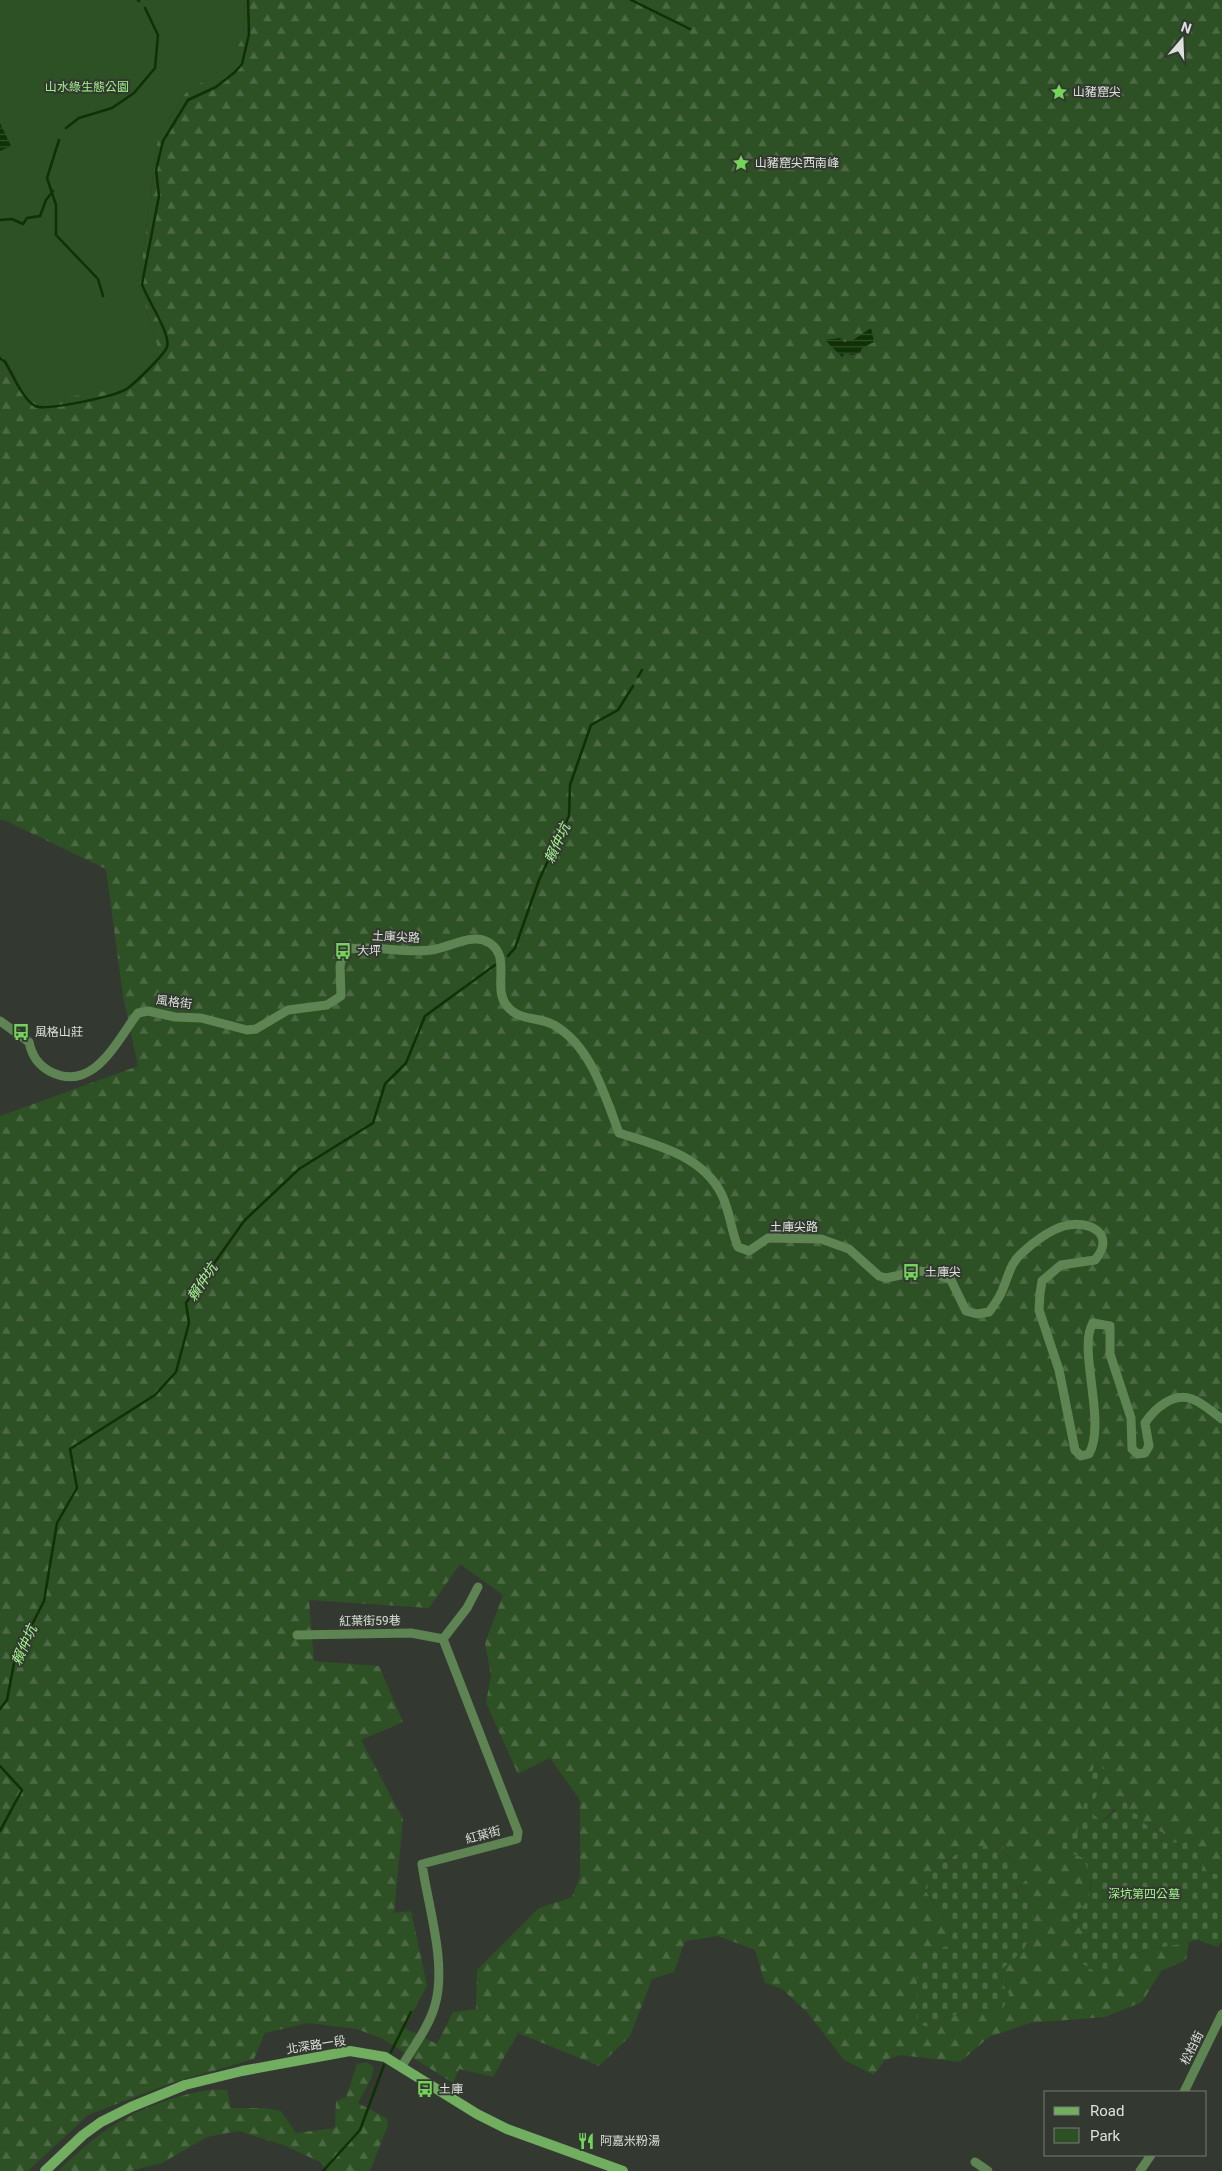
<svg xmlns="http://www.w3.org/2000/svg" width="1222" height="2171" viewBox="0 0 1222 2171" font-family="Roboto,'Noto Sans TC',sans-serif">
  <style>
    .forest { fill: url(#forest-firs); fill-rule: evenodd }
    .cemetery { fill: url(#cemetery-stones) }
    .green { fill: #2d5024 }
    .water { fill: url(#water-rules) }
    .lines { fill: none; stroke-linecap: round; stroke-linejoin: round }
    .stream { stroke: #103006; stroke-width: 2.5 }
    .street { stroke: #5e8453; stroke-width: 9 }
    .secondary { stroke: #71ae60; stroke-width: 10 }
    .labels { text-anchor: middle; stroke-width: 4; stroke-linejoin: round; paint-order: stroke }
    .park-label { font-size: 12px; fill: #a1f18b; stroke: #333931 }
    .poi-label { font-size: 12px; fill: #dce1db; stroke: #333931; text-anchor: start }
    .street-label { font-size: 12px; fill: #dce1db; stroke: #333931 }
    .water-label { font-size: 14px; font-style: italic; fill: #a4f58e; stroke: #333931 }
  </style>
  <defs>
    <pattern id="forest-firs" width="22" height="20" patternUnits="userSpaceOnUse" patternTransform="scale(1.25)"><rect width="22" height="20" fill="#2d5024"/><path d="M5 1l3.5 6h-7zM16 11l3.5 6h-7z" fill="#4b6943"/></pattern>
    <pattern id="cemetery-stones" width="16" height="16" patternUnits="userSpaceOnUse" patternTransform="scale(1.25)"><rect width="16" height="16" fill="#2d5024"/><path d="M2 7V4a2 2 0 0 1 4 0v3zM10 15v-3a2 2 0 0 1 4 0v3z" fill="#4b6943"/></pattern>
    <pattern id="water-rules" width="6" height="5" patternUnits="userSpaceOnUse" patternTransform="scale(1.25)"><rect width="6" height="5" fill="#103006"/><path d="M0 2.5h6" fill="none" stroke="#324e2a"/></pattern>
  </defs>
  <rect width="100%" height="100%" fill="#333931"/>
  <path class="forest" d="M 245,0 L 1222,0 L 1222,1878 L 1216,1874 L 1202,1872 L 1203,1850 L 1161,1843 L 1163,1833 L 1145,1824 L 1139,1815 L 1129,1811 L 1114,1809 L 1102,1822 L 1090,1812 L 1106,1770 L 1096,1759 L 1077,1834 L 1090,1874 L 1090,1895 L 1082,1909 L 1084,1935 L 1072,1957 L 1096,1972 L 1124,1955 L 1189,1942 L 1186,1960 L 1161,1971 L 1142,2002 L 1105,2017 L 1030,2023 L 989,2037 L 960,2062 L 900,2055 L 885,2060 L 874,2075 L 844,2060 L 808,2013 L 782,1989 L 765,1983 L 755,1950 L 718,1936 L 685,1941 L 674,1972 L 652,1979 L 630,2036 L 599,2066 L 518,2033 L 493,2077 L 459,2069 L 453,2083 L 383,2039 L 357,2029 L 308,2023 L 265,2033 L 254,2059 L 171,2083 L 88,2115 L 28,2171 L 0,2171 L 0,1116 L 138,1066 L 123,996 L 106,869 L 4,820 L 0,820 L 0,355 L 3,356 L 17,380 L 158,349 L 139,284 L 158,137 L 186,92 L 228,66 L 243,36 ZM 460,1564 L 503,1595 L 485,1643 L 491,1675 L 486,1703 L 518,1774 L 550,1758 L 580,1800 L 580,1876 L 572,1897 L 539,1908 L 477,1970 L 476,2009 L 453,2012 L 437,2044 L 404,2028 L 427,1986 L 411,1911 L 394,1913 L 403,1819 L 361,1740 L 403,1722 L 379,1666 L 314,1661 L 309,1600 L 429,1608 ZM 1001,1843 L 1007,1855 L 1028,1877 L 1017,1890 L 1032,1910 L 1023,1951 L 1003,1968 L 1001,1982 L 1009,1994 L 1003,2009 C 969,2009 958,2011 929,2027 L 917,2024 L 918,2012 L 949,1946 L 951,1929 L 925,1890 L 935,1867 L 964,1850 Z
    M 366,2062 L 374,2067 L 371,2079 L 358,2103 L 386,2118 L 388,2125 L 370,2171 L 328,2171 L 320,2162 L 283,2145 L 238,2131 L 207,2137 L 162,2163 L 130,2171 L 58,2171 C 97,2133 125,2113 178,2097 C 196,2092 209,2088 227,2090 L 231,2108 L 264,2108 L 281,2111 L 296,2133 L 335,2128 L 336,2101 L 346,2097 L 357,2064 Z"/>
  <path class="cemetery" d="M 1096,1758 L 1106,1770 L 1090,1812 L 1103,1822 L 1126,1800 L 1129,1811 L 1139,1815 L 1145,1824 L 1163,1833 L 1161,1843 L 1193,1842 L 1203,1850 L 1202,1872 L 1216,1874 L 1222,1878 L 1222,1941 L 1218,1947 L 1198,1940 L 1124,1955 L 1117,1972 L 1096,1972 L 1072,1957 L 1084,1935 L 1071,1915 C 1096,1901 1094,1882 1083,1858 L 1058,1847 L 1061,1831 L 1077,1833 Z
    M 1001,1843 L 1007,1855 L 1028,1877 L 1017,1890 L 1032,1910 L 1033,1930 L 1023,1951 L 1003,1968 L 1001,1982 L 1009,1994 L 1003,2009 C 969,2009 958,2011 929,2027 L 916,2024 C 922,1991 903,1954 949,1946 L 951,1929 L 925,1889 L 935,1867 L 964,1850 Z"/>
  <path class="green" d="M 0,0 L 245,0 L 243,36 L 228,66 L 186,92 L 158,137 L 139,284 L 158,349 L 127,388 L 38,401 L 17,380 L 4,356 L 0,355 Z"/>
  <path class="water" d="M 0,123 L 11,146 L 0,151 Z
    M 871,328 L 874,342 L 862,348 L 860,353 L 852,355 L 845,353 L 842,357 L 825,340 L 840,338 L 844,342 L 853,340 Z"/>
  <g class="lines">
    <path class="stream" d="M 138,0 L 139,1
      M 631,0 L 690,29
      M 66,128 L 79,118 L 112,108 L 134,93 L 155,68 L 158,35 L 145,8
      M 59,140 L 47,178 L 56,205 L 56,235 L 98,279 L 103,296
      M 0,220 L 12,219 L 23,224 L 27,218 L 40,216 L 46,200 L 53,191
      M 0,358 L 5,362 C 13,375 22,398 35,406 C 46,411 118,396 128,388 C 136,382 164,355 167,347 C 171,333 147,300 142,284 L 159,196 L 156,170 L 163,141 L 188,100 L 216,87 L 235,72 L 242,64 L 249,34 L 248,0
      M 638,677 L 642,670
      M 508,956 L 515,948 L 539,880 L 569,816 L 570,785 L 591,725 L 618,710 L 633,686
      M 0,1709 L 7,1700 L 15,1658 L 44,1601 L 57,1523 L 77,1488 L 70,1449 L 155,1395 L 176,1372 L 189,1323 L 186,1303 L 244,1221 L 299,1169 L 373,1123 L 385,1084 L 406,1063 L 425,1016 L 495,965
      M 0,1766 L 22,1790 L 0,1831
      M 391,2052 L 411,2012
      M 323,2171 L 360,2130 L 384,2065"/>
    <path class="street" d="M 0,1021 L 29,1042 C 32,1056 38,1065 51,1072 C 94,1093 117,1040 138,1013 L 148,1011 L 175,1017 L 201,1018 L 247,1030 L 256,1029 L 288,1010 L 327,1005 L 341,996 L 340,966 L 344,950 C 373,944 402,954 431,950 C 448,948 470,934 486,941 C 514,954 491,987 507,1006 C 520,1022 538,1016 554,1025 C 591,1046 605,1096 619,1133 C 657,1145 703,1156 722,1195 C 730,1212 731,1230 738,1247 L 749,1251 L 768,1238 L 821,1239 L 849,1249 L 879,1276 L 886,1278 L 920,1271 L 937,1274 L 951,1280 L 966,1311 L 977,1314 L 989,1312 C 995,1304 1001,1296 1004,1286 C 1009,1274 1011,1262 1022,1253 C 1032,1243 1050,1230 1064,1226 C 1089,1219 1117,1234 1095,1260 L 1061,1265 L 1042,1281 L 1040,1294 L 1039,1310 L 1059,1370 L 1075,1450 L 1081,1456 L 1089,1454 C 1107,1423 1077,1347 1093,1323 L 1110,1326 L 1110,1354 L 1131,1418 L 1132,1449 L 1138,1454 L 1145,1453 L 1149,1446 L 1145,1423 C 1154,1409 1173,1392 1192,1399 C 1202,1402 1213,1413 1222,1419
      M 297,1635 L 411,1633 L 443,1639
      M 443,1639 L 467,1608 L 478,1587
      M 402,2066 C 413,2047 429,2027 435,2005 C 447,1964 428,1906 422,1864 L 517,1839 L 518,1832 L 443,1639
      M 1184,2092 L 1222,2014
      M 975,2162 L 988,2171
      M 1140,2171 L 1151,2155"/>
    <path class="secondary" d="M 45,2171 L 83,2135 L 101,2122 L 131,2107 L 185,2085 L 242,2071 L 350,2051 L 385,2057 L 477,2114 L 507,2129 L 623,2171"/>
  </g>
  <defs>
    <g id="sight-bare" transform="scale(1.35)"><path d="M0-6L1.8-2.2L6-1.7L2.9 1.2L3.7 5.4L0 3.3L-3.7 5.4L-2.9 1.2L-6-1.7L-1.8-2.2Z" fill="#75d25b" stroke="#333931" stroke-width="2.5" paint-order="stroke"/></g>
    <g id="bus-bare" transform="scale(1.35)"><path d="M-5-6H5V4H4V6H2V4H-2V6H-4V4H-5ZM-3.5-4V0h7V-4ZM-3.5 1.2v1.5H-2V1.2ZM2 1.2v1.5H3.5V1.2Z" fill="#75d25b" stroke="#333931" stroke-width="2.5" paint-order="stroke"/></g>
    <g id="restaurant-bare" transform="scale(1.35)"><path d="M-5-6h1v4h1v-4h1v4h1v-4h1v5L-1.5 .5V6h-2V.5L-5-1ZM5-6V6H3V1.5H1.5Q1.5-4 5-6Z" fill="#75d25b" stroke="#333931" stroke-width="2.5" paint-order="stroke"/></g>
  </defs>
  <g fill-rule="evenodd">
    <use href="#sight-bare" x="1059" y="92"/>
    <use href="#sight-bare" x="741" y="163"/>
    <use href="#bus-bare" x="343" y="951"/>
    <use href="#bus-bare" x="21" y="1032"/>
    <use href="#bus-bare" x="911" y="1272"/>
    <use href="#bus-bare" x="425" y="2089"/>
    <use href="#restaurant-bare" x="586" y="2141"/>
  </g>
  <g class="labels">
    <g class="park-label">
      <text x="87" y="91">山水綠生態公園</text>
      <text x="1144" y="1898">深坑第四公墓</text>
    </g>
    <g class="poi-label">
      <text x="1073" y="96">山豬窟尖</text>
      <text x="755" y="167">山豬窟尖西南峰</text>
      <text x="357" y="955">大坪</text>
      <text x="35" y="1036">風格山莊</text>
      <text x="925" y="1276">土庫尖</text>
      <text x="439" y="2093">土庫</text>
      <text x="600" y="2145">阿嘉米粉湯</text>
    </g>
    <g class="street-label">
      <text transform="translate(396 937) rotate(3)" y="4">土庫尖路</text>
      <text transform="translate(174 1002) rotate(8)" y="4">風格街</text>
      <text x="794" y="1231">土庫尖路</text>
      <text transform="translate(370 1621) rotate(-1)" y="4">紅葉街59巷</text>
      <text transform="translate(483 1835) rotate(-15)" y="4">紅葉街</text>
      <text transform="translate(316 2045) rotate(-9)" y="4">北深路一段</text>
      <text transform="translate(1192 2048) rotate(-63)" y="4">松柏街</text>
    </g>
    <g class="water-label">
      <text transform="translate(557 843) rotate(-65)" y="5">賴仲坑</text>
      <text transform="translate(202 1282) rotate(-56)" y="5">賴仲坑</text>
      <text transform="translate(24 1645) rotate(-66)" y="5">賴仲坑</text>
    </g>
  </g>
  <rect x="1044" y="2091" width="162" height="65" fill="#333931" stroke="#777c75"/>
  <rect x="1054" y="2107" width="25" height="8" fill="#71ae60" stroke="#777c75"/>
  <text x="1090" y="2116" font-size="15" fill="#dce1db">Road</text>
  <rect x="1054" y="2128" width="25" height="15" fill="#2d5024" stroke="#777c75"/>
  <text x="1090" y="2141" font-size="15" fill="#dce1db">Park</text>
  <g transform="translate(1182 40) rotate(19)" stroke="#333931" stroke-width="4" paint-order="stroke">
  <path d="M0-4L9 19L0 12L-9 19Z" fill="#dce1db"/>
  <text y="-8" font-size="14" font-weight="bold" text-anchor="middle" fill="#dce1db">N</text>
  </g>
</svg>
